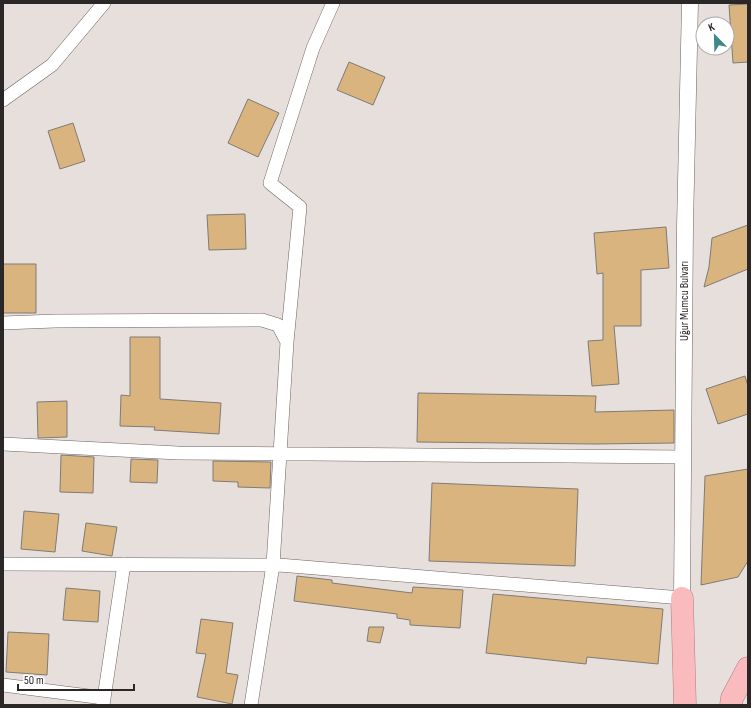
<svg xmlns="http://www.w3.org/2000/svg" width="751" height="708" viewBox="0 0 751 708" font-family="'Sofia Sans Condensed',sans-serif">
  <style>
    .building { fill: #dab47e; stroke: #7f7b76 }
    .lines { fill: none; stroke-linecap: round; stroke-linejoin: round }
    .minor-casing { stroke: #6b6462; stroke-width: 14 }
    .tertiary-casing { stroke: #6b6462; stroke-width: 17 }
    .trunk-casing { stroke: #b07c7f; stroke-width: 23 }
    .minor { stroke: #fff; stroke-width: 13 }
    .tertiary { stroke: #fff; stroke-width: 16 }
    .trunk { stroke: #fabbbf; stroke-width: 22 }
    .labels { text-anchor: middle; stroke-width: 3.5; stroke-linejoin: round; paint-order: stroke }
    .street-label { font-size: 12px; fill: #2a2726; stroke: #fff }
  </style>
  <rect width="100%" height="100%" fill="#e7dfdc"/>
  <path class="building" d="M 748,4 L 748,62 L 733,63 L 729,5 Z
    M 349,62 L 385,77 L 373,105 L 337,90 Z
    M 248,99 L 279,113 L 258,157 L 228,143 Z
    M 73,123 L 85,161 L 60,169 L 48,131 Z
    M 245,214 L 246,249 L 209,250 L 207,215 Z
    M 748,225 L 748,269 L 704,287 L 709,267 L 712,238 Z
    M 666,227 L 669,268 L 641,270 L 641,326 L 614,326 L 619,384 L 592,386 L 588,341 L 603,340 L 603,273 L 597,274 L 594,233 Z
    M 3,264 L 36,264 L 36,313 L 3,313 Z
    M 130,337 L 160,337 L 160,399 L 221,403 L 219,434 L 154,430 L 155,427 L 120,426 L 121,395 L 130,396 Z
    M 745,376 L 748,386 L 748,414 L 718,424 L 706,389 Z
    M 418,393 L 596,396 L 595,412 L 674,410 L 674,443 L 595,444 L 417,442 Z
    M 67,401 L 67,437 L 38,438 L 37,402 Z
    M 61,455 L 94,457 L 93,493 L 60,492 Z
    M 131,459 L 158,460 L 157,483 L 130,482 Z
    M 213,461 L 271,462 L 270,488 L 238,487 L 238,482 L 213,481 Z
    M 748,469 L 748,561 L 738,577 L 701,585 L 705,476 Z
    M 432,483 L 578,489 L 575,566 L 429,561 Z
    M 24,511 L 59,514 L 55,552 L 21,549 Z
    M 86,523 L 117,527 L 112,556 L 82,551 Z
    M 297,576 L 332,580 L 332,583 L 412,593 L 413,587 L 463,590 L 460,628 L 410,625 L 410,620 L 397,618 L 397,614 L 294,601 Z
    M 66,588 L 100,591 L 98,622 L 63,620 Z
    M 493,594 L 663,609 L 658,664 L 587,657 L 586,664 L 486,653 Z
    M 201,619 L 233,623 L 226,673 L 238,675 L 232,704 L 197,697 L 206,654 L 196,653 Z
    M 369,627 L 384,627 L 380,643 L 367,641 Z
    M 8,632 L 49,634 L 47,675 L 6,672 Z"/>
  <g class="lines">
    <g class="minor-casing">
      <path id="minor" d="M 3,100 L 52,65 L 104,3
        M 3,323 L 55,321 L 262,320 L 278,325 L 287,342 L 273,565 L 251,705
        M 287,342 L 300,207 L 270,183 L 313,48 L 333,3
        M 3,444 L 178,453 L 683,457
        M 3,564 L 279,565 L 682,598
        M 3,685 L 104,698
        M 103,705 L 124,564"/>
    </g>
    <g class="tertiary-casing">
      <path id="tertiary" d="M 682,598 L 685,226 L 690,3"/>
    </g>
    <g class="trunk-casing">
      <path id="trunk" d="M 682,598 L 685,705
        M 731,705 L 732,698 L 748,668"/>
    </g>
    <use href="#minor" class="minor"/>
    <use href="#tertiary" class="tertiary"/>
    <use href="#trunk" class="trunk"/>
  </g>
  <g class="labels">
    <g class="street-label">
      <text transform="translate(684 301) rotate(-90)" y="4">Uğur Mumcu Bulvarı</text>
    </g>
  </g>
  <rect width="751" height="708" fill="none" stroke="#2a2726" stroke-width="8"/>
  <g transform="translate(715 36) rotate(337)"><circle r="19" fill="#ffffff" stroke="#aaa9a8"/>
  <path d="M0-3L7 15L0 10L-7 15Z" fill="#3f8789"/>
  <text y="-6" font-size="11" font-weight="bold" text-anchor="middle" fill="#2a2726">K</text>
  </g>
  <path d="M18 684v6h116v-6" fill="none" stroke="#2a2726" stroke-width="2"/>
  <text x="24" y="684" font-size="12" fill="#2a2726" stroke="#ffffff" stroke-width="3" paint-order="stroke">50 m</text>
</svg>
